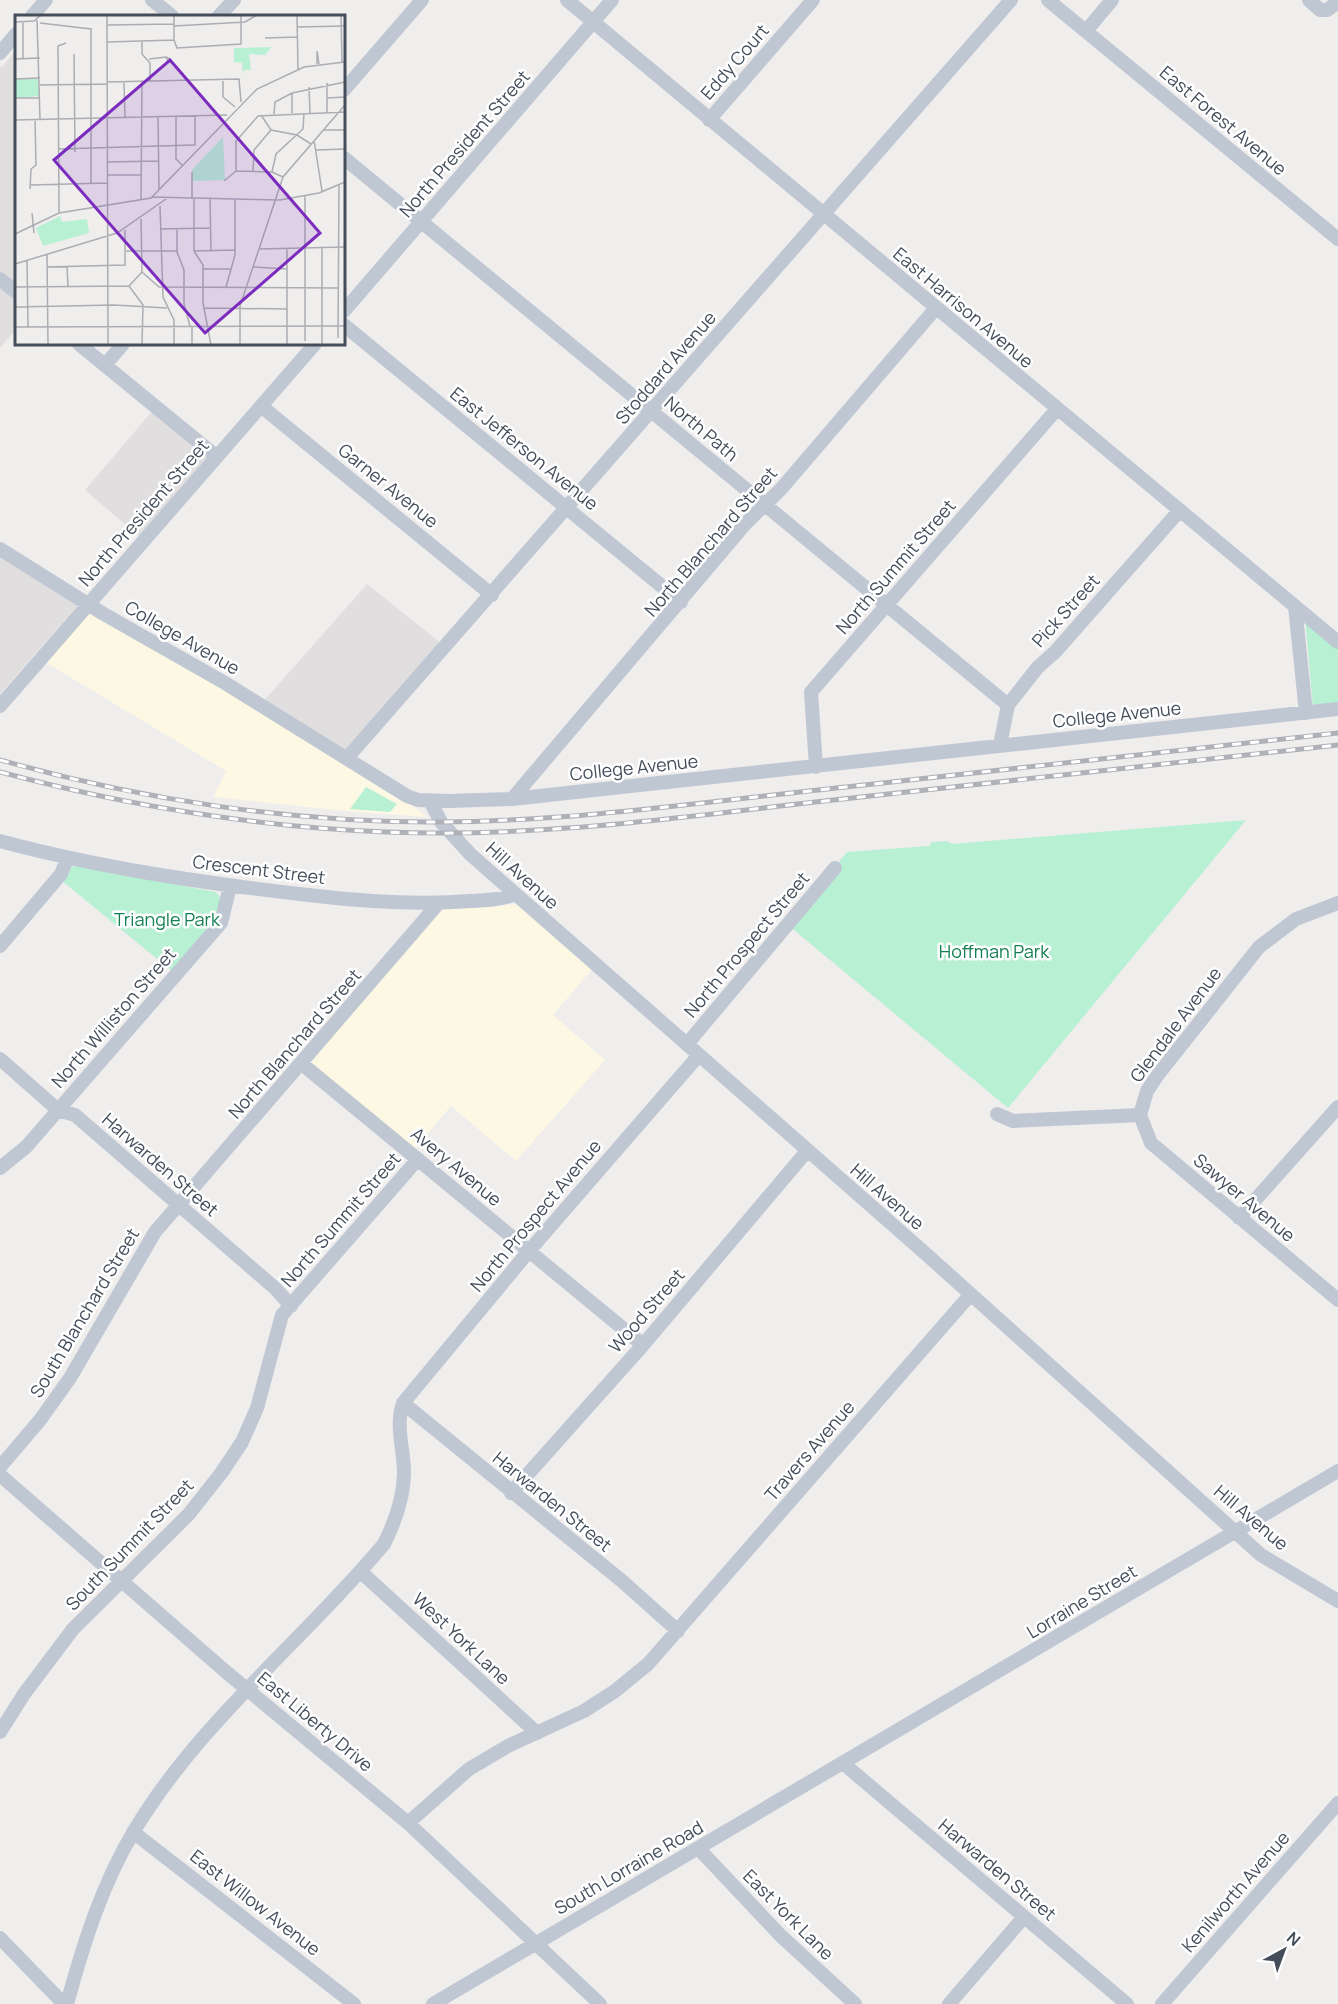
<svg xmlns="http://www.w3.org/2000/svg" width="1338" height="2004" viewBox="0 0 1338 2004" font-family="Manrope,sans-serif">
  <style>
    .commercial { fill: #fcf8e4 }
    .education { fill: #e1dedf }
    .green { fill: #b8f0d4 }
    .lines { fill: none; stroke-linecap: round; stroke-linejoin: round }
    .minor { stroke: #bfc7d3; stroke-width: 14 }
    .rail-casing { stroke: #afb1b8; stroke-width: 5 }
    .rail { stroke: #fff; stroke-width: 3; stroke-dasharray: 9; stroke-linecap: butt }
    .labels { text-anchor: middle; stroke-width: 5; stroke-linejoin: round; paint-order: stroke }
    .street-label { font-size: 18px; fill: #444e5b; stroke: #fff }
    .park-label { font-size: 18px; fill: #137f54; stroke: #fff }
    .inset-road { fill: none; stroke: #abadb3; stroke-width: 1.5 }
    .view { fill: #7b2cbf; fill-opacity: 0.15; stroke: #7b2cbf; stroke-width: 3 }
    .inset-edge { fill: none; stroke: #444e5b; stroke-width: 3 }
  </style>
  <rect width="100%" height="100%" fill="#f0eded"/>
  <path class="commercial" d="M 90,610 L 400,796 L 427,817 L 346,811 L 213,797 L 226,771 L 45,662 Z
    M 521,904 L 594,967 L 553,1015 L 605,1060 L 516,1161 L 451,1106 L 413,1151 L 307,1064 L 439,909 Z"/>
  <path class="education" d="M 16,50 L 16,329 L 0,348 L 0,65 L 2,67 Z
    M 153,410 L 211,456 L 141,538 L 85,490 Z
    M 0,545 L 84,598 L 0,694 Z
    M 367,584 L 442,644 L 347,753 L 262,703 Z"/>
  <path class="green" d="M 1305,618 L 1338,646 L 1338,705 L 1313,708 Z
    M 366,787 L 397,804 L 390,812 L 350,809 Z
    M 1246,820 L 1008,1108 L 788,925 L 847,852 L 929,846 L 931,842 L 947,841 L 952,844 Z
    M 77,866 L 216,892 L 221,899 L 214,921 L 172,971 L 62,881 L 72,867 Z"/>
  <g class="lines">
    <path class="minor" d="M 152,0 L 172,16
      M 567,0 L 1338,642
      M 1048,0 L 1338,239
      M 1309,0 L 1320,10 L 1327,10 L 1338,2
      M 32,16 L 46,0
      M 219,16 L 234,0
      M 1086,31 L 1112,0
      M 0,53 L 16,34
      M 344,90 L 422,0
      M 709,120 L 813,0
      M 344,158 L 1008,705
      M 0,279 L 16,292
      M 344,311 L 612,0
      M 344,325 L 681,602
      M 79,344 L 217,457
      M 105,365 L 123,344
      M 261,406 L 492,595
      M 0,549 L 102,613 L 225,683 L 407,796 L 418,800 L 449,801 L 512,799 L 1338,709
      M 1295,606 L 1306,713
      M 0,706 L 315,344
      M 1000,745 L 1008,705 L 1038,667 L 1055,652 L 1180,510
      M 347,758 L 1011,0
      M 816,767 L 811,692 L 1057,409
      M 512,799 L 746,523 L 781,489 L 936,308
      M 430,801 L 441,822 L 470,854 L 926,1254 L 1261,1555 L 1338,1601
      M 0,841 C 104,869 210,884 317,896 C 369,902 419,905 471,901 C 487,900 500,900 515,894
      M 0,946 L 61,874 L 67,859
      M 687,1044 L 835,868
      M 0,1059 L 58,1110 L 75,1115 L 276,1289 L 291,1306
      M 302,1064 L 643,1345
      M 997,1114 L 1013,1121 L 1140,1115 L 1147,1091 L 1157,1076 L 1259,947 L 1296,919 L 1338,903
      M 1140,1115 L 1151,1143 L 1338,1300
      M 0,1168 L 26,1147 L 221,923 L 230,886
      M 1239,1218 L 1338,1107
      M 403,1403 L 622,1581 L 678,1631
      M 0,1467 L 40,1420 L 70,1378 L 155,1232 L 437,905
      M 0,1475 L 225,1671 L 408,1823 L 600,2004
      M 511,1493 L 643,1345 L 807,1151
      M 361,1572 L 537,1733
      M 0,1732 L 24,1694 L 73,1629 L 189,1514 L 222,1472 L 242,1442 L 257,1408 L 282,1315 L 418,1159
      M 844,1764 L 1127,2004
      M 408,1823 L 469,1769 L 508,1746 L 584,1711 L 615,1691 L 648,1664 L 970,1295
      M 133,1832 L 354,2004
      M 698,1848 L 781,1936 L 855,2004
      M 0,1938 L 64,2004
      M 67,2004 C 83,1945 102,1884 134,1831 C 200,1721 302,1642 384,1544 C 395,1522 404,1498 404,1472 C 404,1449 395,1426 403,1403 L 529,1251 L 699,1055
      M 433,2004 L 1338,1471
      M 949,2004 L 1024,1917
      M 1162,2004 L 1338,1803"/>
    <g class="rail-casing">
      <path id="rail" d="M 0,760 C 142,800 294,823 441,822 C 577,821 712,801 846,787 C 1010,769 1174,751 1338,733
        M 0,772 C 127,806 256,827 387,832 C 528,838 667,819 806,803 C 983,784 1161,764 1338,745"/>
    </g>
    <use href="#rail" class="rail"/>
  </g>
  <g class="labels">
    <g class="street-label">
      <text transform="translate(735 62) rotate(-49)" y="6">Eddy Court</text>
      <text transform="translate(1223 121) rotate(40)" y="6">East Forest Avenue</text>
      <text transform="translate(465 144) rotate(-49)" y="6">North President Street</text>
      <text transform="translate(963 308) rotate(40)" y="6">East Harrison Avenue</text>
      <text transform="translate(666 368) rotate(-49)" y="6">Stoddard Avenue</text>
      <text transform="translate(701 429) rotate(40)" y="6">North Path</text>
      <text transform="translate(524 449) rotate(39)" y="6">East Jefferson Avenue</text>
      <text transform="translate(388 486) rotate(39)" y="6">Garner Avenue</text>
      <text transform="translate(144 513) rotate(-49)" y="6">North President Street</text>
      <text transform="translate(711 542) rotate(-49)" y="6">North Blanchard Street</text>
      <text transform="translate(896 567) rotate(-49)" y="6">North Summit Street</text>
      <text transform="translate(1066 611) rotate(-48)" y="6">Pick Street</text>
      <text transform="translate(182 638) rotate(30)" y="6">College Avenue</text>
      <text transform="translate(1117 715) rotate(-6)" y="6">College Avenue</text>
      <text transform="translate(634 768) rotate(-6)" y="6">College Avenue</text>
      <text transform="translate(259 870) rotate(7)" y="6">Crescent Street</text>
      <text transform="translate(522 876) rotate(42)" y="6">Hill Avenue</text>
      <text transform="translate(747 945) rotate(-50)" y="6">North Prospect Street</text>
      <text transform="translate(114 1018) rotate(-49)" y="6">North Williston Street</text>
      <text transform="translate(1176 1025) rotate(-53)" y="6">Glendale Avenue</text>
      <text transform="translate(295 1044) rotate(-49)" y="6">North Blanchard Street</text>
      <text transform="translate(160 1165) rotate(41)" y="6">Harwarden Street</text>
      <text transform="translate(456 1167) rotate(40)" y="6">Avery Avenue</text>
      <text transform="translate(887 1197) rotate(41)" y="6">Hill Avenue</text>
      <text transform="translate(1244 1198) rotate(40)" y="6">Sawyer Avenue</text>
      <text transform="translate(536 1216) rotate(-50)" y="6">North Prospect Avenue</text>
      <text transform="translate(341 1220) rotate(-49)" y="6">North Summit Street</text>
      <text transform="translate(647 1311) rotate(-49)" y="6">Wood Street</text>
      <text transform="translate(85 1313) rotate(-59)" y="6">South Blanchard Street</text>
      <text transform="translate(810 1451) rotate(-49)" y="6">Travers Avenue</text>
      <text transform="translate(552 1502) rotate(39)" y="6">Harwarden Street</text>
      <text transform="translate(1251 1518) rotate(40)" y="6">Hill Avenue</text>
      <text transform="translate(130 1545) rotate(-46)" y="6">South Summit Street</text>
      <text transform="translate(1082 1602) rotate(-31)" y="6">Lorraine Street</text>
      <text transform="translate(461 1639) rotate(43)" y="6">West York Lane</text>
      <text transform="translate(315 1722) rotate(40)" y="6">East Liberty Drive</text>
      <text transform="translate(629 1868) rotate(-30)" y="6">South Lorraine Road</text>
      <text transform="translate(997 1870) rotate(40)" y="6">Harwarden Street</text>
      <text transform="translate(1236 1892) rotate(-49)" y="6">Kenilworth Avenue</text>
      <text transform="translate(255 1903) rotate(38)" y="6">East Willow Avenue</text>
      <text transform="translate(788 1915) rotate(45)" y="6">East York Lane</text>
    </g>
    <g class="park-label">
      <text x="167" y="926">Triangle Park</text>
      <text x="994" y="958">Hoffman Park</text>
    </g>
  </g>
  <g transform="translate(15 15)">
    <rect width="330" height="330" fill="#f0eded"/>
    <path d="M 256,32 L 250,40 L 234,39 L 236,55 L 229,55 L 228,60 L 227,48 L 219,47 L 219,33 ZM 0,64 L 23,64 L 24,81 L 0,83 ZM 208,122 L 210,165 L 177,166 L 177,155 ZM 45,201 L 47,207 L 72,204 L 74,218 L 28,231 L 21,213 Z" fill="#b8f0d4"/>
    <path class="inset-road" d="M 92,0 L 93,330M 282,0 L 283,54M 326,0 L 327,47M 22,5 L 25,104M 0,7 L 19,6 L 26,0M 8,7 L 8,43M 25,8 L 76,14 L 76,169M 92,10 L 159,9M 159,11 L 230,7 L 242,0M 282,12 L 330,11M 250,23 L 282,22M 159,25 L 159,0M 127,26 L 127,39 L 135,48 L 135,66M 92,27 L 159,25 L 162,33 L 226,29 L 226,0M 59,39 L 60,137M 0,44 L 25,43M 134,44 L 151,42 L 154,47 L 155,44 L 151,42M 302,49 L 302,36 L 304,49M 0,64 L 25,63M 208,64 L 208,82 L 220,92M 92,67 L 224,64 L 226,87M 109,67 L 110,102M 312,68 L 312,97M 25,70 L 92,69M 294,72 L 295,98M 277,78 L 277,98M 0,83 L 25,83M 312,83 L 330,82M 259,99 L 260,87 L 277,78 L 330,67M 246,100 L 256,115 L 282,120 L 296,129M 143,101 L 144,175M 161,101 L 161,144 L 167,150M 180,101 L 180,131M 0,105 L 212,100M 309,115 L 330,115M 299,125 L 307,176M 43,134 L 179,130M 301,135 L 330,134M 92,147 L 143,146M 16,154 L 21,150 L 20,104M 221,156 L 257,157 L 268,162M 177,157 L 177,184M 238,157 L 239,135 L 256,115M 257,157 L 261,139 L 288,114 L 289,98M 92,160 L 126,160M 209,166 L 221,156 L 221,126 L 243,101 L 330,97M 16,170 L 92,168M 15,174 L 16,154M 137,182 L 265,185 L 304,178 L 330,167M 126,184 L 127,66M 179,184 L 179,236M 195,184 L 196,236M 145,191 L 148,282 L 159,305 L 159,330M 17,198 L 19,218M 44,198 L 43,31 L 51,28M 145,214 L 196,213M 162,214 L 162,237 L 169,255 L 169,289 L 175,311M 0,219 L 44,198 L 136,183 L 242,74 L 289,52 L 330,47M 245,234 L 330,232M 272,234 L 272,330M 111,236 L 163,236M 179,236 L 188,250 L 188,288 L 196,330M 179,236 L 220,235M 32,240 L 33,330M 12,245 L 13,312M 0,249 L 102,218 L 151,184M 52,251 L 53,271M 32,252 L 110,250 L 110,215M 238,252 L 272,254M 188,254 L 216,254M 127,257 L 144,272 L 323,273M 114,271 L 127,257 L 126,204M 114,271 L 128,290 L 127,330M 0,272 L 114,271M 211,272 L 220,240 L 220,184M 0,292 L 99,290 L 152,293M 189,293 L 272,294M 177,311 L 177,330M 0,312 L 330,311M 323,323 L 324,170M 290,326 L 290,180M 225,330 L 225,291 L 268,162 L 330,90M 307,330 L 307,233"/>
    <path class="view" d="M 155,45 L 305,218 L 190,318 L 39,145 Z"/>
    <rect width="330" height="330" class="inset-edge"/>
  </g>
  <g transform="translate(1284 1950) rotate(41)" stroke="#ffffff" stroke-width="4.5" paint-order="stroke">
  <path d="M0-4.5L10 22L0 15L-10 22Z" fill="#444e5b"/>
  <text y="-9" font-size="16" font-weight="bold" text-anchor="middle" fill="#444e5b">N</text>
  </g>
</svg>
